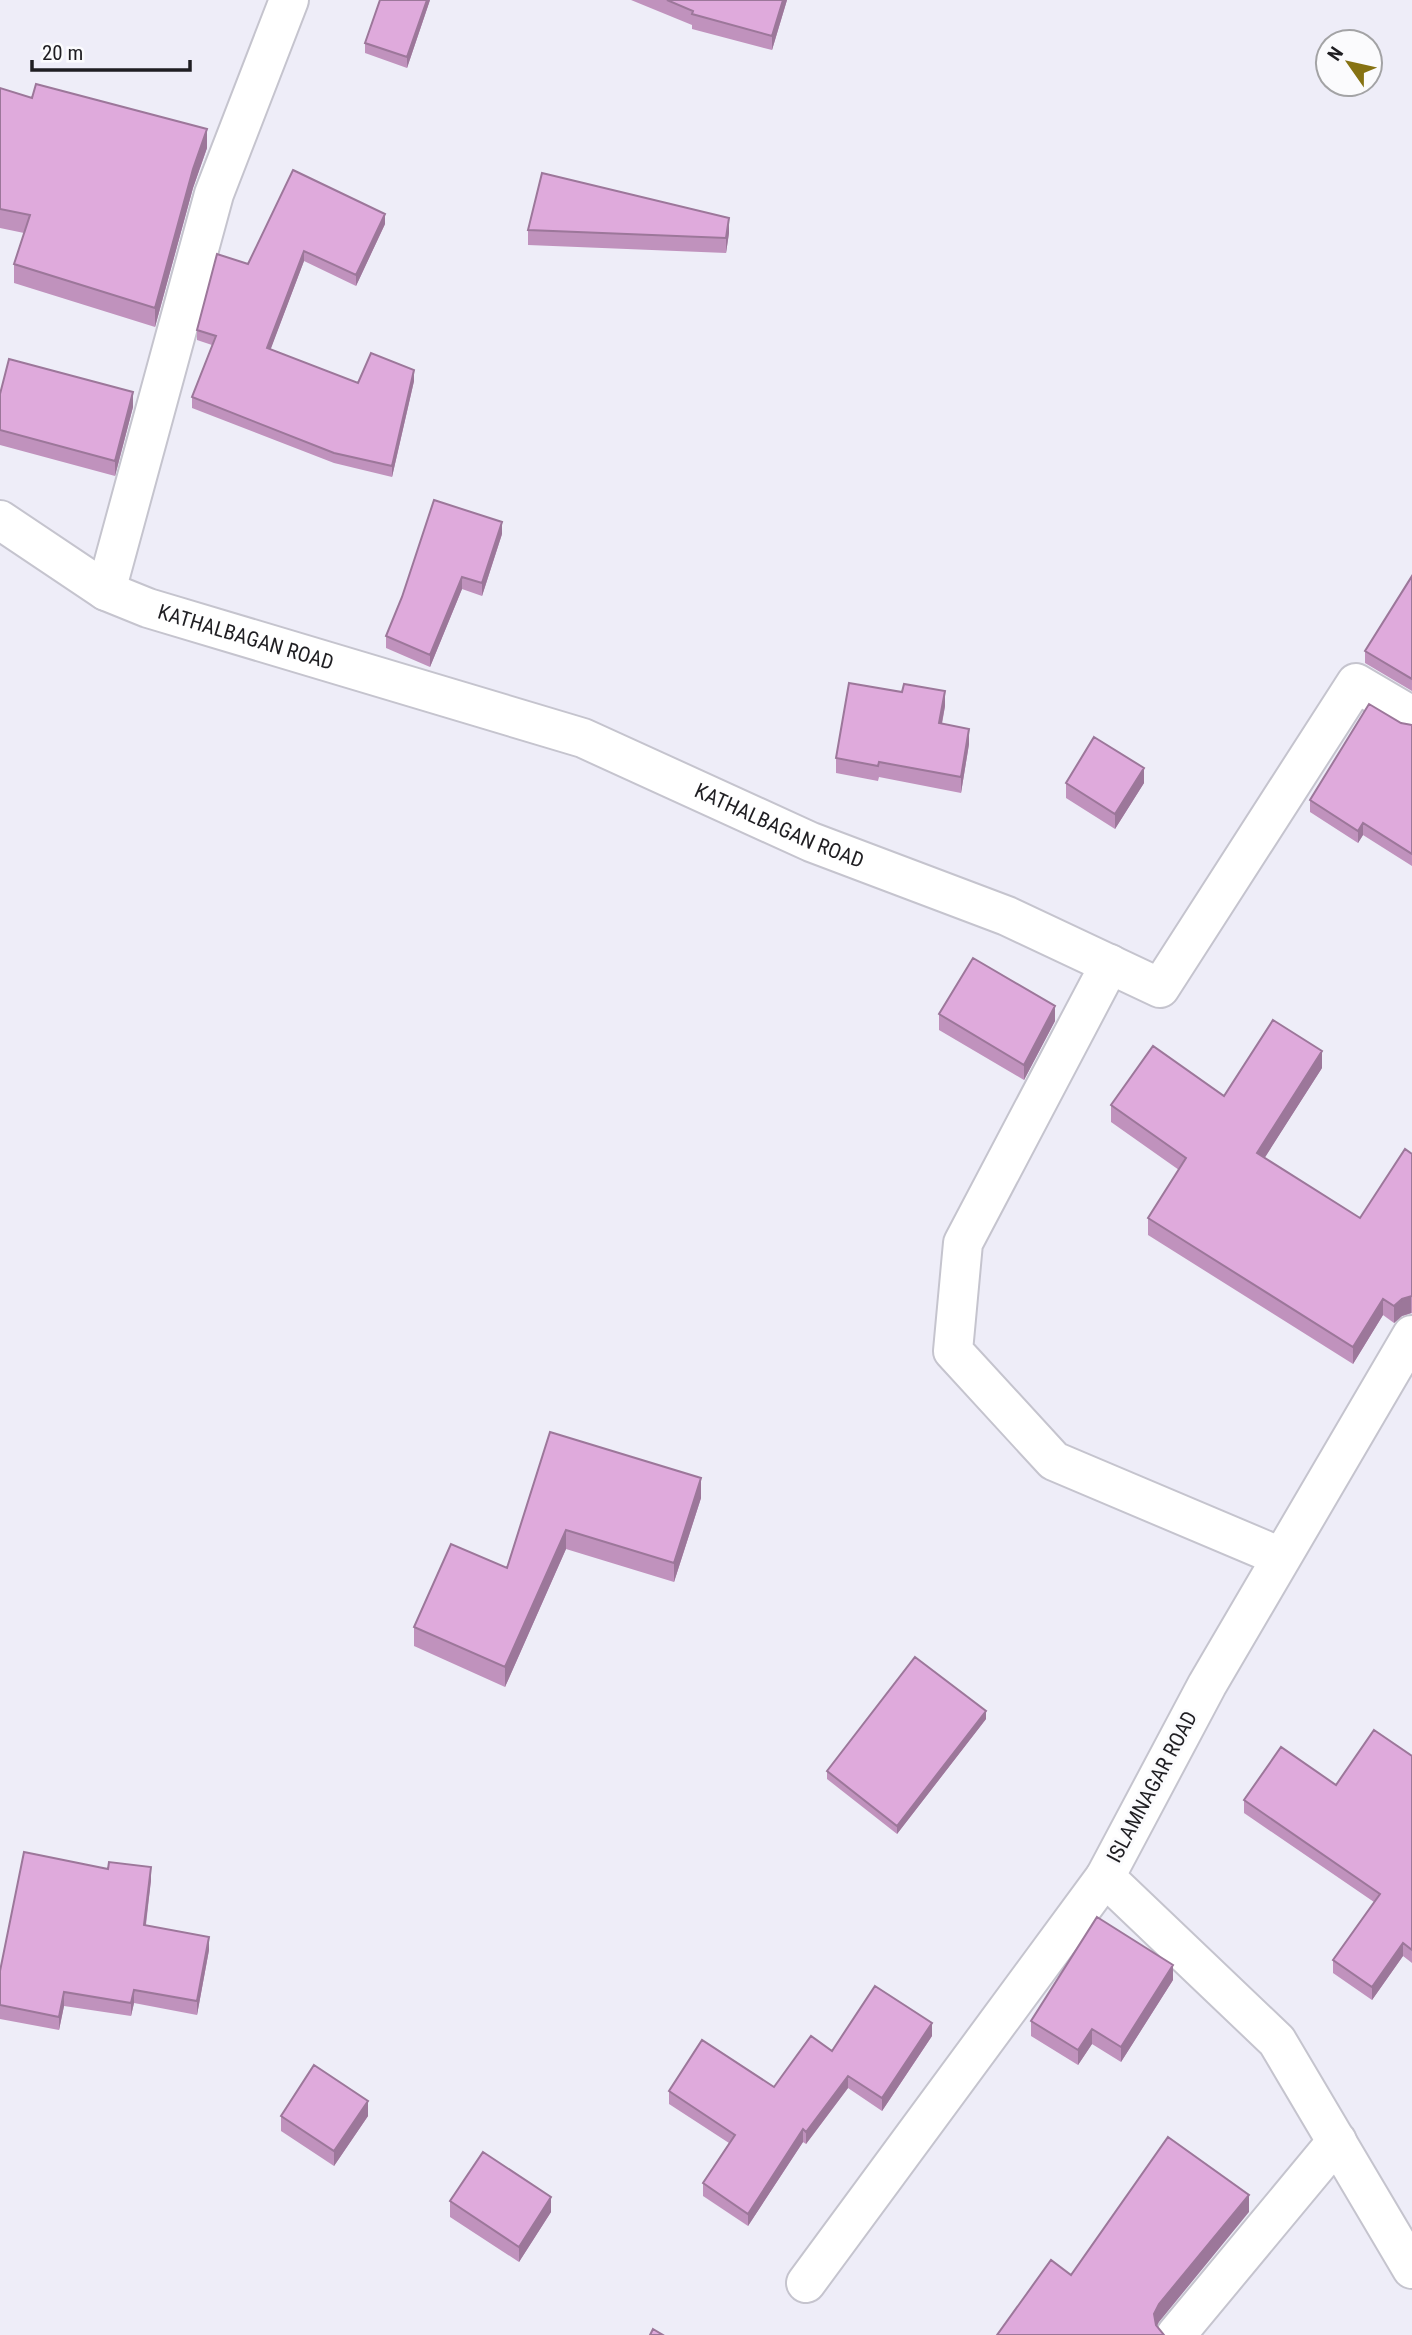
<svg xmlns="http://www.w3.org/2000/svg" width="1412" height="2335" viewBox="0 0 1412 2335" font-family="'Roboto Condensed',sans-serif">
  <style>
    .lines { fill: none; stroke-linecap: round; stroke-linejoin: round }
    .street-casing { stroke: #c5c4ce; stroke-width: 42 }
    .street { stroke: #fff; stroke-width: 38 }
    .wall { fill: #c092bd }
    .shaded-wall { fill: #9c779a }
    .building { fill: #dfaadc; stroke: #9c779a; stroke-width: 2 }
    .labels { text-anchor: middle; stroke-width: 6; stroke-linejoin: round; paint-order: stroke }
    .street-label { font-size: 21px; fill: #1f1e22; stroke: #fbfbfd }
  </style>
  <rect width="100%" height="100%" fill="#eeedf8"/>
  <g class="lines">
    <g class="street-casing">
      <g id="street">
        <path id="s1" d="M 0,520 L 106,591 L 148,608 L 583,738 L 811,842 L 1007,916 L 1160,988 L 1356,683 L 1412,716"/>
        <path d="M 106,591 L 214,194 L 289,0"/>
        <path d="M 1110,964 L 963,1243 L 953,1351 L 1054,1461 L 1281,1557"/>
        <path d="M 1412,1335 L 1207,1685 L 1105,1877 L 1277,2041 L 1412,2269"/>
        <path d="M 806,2283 L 1105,1877"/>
        <path d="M 1176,2335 L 1337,2141"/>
      </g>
    </g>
    <use href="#street" class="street"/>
  </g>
  <path class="wall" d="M 380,0 L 430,0 L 407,68 L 365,53 L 365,43 Z
    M 631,0 L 787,0 L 772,50 L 692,29 L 692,25 Z
    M 0,88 L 32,98 L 207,148 L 193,188 L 155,327 L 14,283 L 14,264 L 24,233 L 0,228 Z
    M 385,224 L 356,286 L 304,261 L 270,350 L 358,383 L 414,381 L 392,477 L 334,463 L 192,408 L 192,397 L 212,345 L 197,340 L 197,330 L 248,264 Z
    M 528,230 L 729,233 L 726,253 L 528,245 Z
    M 0,394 L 133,407 L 115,476 L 0,445 Z
    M 502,534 L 482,596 L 462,589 L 430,667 L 386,648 L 386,636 Z
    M 1412,576 L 1412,691 L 1365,663 L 1365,651 Z
    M 945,706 L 942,724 L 969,744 L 961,793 L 879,777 L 878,781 L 836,773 L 836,758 Z
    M 1401,723 L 1412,725 L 1412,866 L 1363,835 L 1358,843 L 1310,812 L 1310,800 Z
    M 1066,783 L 1144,783 L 1115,829 L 1066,798 Z
    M 939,1014 L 1055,1021 L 1024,1080 L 939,1030 Z
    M 1322,1068 L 1264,1158 L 1360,1218 L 1412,1154 L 1412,1313 L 1402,1316 L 1394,1323 L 1383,1315 L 1353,1364 L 1148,1235 L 1148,1218 L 1179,1170 L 1111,1122 L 1111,1105 L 1224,1096 Z
    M 550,1432 L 701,1498 L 674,1582 L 566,1549 L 505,1687 L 414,1646 L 414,1627 L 507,1568 Z
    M 986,1719 L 897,1834 L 827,1779 L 827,1771 Z
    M 1412,1756 L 1412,1963 L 1403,1956 L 1372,2000 L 1333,1973 L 1333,1960 L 1374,1902 L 1244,1813 L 1244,1800 L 1336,1785 Z
    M 151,1880 L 146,1925 L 209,1950 L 197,2015 L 134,2003 L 131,2016 L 64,2006 L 59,2030 L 0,2019 L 0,1971 Z
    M 1173,1980 L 1121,2062 L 1092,2044 L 1078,2065 L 1031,2036 L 1031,2021 Z
    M 932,2036 L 882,2111 L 848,2088 L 806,2144 L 803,2142 L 748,2226 L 703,2196 L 703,2183 L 729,2143 L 669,2104 L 669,2091 L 774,2087 L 832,2051 Z
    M 281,2116 L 368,2116 L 334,2166 L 281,2131 Z
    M 450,2201 L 551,2212 L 519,2262 L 450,2217 Z"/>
  <path class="shaded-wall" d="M 427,0 L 430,0 L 407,68 L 407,57 Z
    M 783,0 L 787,0 L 772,50 L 772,36 Z
    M 207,129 L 207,148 L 193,188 L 155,327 L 155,308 L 193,169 Z
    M 385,214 L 385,224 L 356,286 L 356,275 Z
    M 729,218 L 729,233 L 726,253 L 726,238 Z
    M 304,251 L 304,261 L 267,359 L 267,348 Z
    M 414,370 L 414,381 L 392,477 L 392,466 Z
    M 133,392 L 133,407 L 115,476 L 115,461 Z
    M 502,522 L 502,534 L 482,596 L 482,583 Z
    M 462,577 L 462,589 L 430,667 L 430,655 Z
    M 945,691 L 945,706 L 939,738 L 939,723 Z
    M 969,729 L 969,744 L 961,793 L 961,777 Z
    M 1144,768 L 1144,783 L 1115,829 L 1115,814 Z
    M 1363,823 L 1363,835 L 1358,843 L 1358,831 Z
    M 1055,1006 L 1055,1021 L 1024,1080 L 1024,1065 Z
    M 1322,1051 L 1322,1068 L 1257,1170 L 1257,1153 Z
    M 1411,1296 L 1411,1313 L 1402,1316 L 1394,1323 L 1394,1306 L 1402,1299 Z
    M 1383,1299 L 1383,1315 L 1353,1364 L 1353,1347 Z
    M 701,1478 L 701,1498 L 674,1582 L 674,1563 Z
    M 566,1530 L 566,1549 L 505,1687 L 505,1667 Z
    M 986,1711 L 986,1719 L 897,1834 L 897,1826 Z
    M 151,1867 L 151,1880 L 144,1938 L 144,1925 Z
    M 209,1937 L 209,1950 L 197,2015 L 197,2001 Z
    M 1403,1943 L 1403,1956 L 1372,2000 L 1372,1987 Z
    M 1173,1965 L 1173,1980 L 1121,2062 L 1121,2047 Z
    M 134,1990 L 134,2003 L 131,2016 L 131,2003 Z
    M 64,1992 L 64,2006 L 59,2030 L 59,2017 Z
    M 932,2023 L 932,2036 L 882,2111 L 882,2098 Z
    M 1092,2029 L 1092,2044 L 1078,2065 L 1078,2050 Z
    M 848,2076 L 848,2088 L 806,2144 L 806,2132 Z
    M 368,2101 L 368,2116 L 334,2166 L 334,2151 Z
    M 803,2129 L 803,2142 L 748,2226 L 748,2214 Z
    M 1249,2195 L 1249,2212 L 1159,2322 L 1154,2332 L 1154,2314 L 1159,2304 Z
    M 551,2197 L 551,2212 L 519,2262 L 519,2247 Z"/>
  <path class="building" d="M 380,0 L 427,0 L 407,57 L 365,43 Z
    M 667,0 L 783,0 L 772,36 L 692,14 L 693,11 Z
    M 36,84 L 207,129 L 193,169 L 155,308 L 14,264 L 30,215 L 0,209 L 0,88 L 32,98 Z
    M 293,170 L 385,214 L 356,275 L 304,251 L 267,348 L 358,383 L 371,353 L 414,370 L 392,466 L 334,453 L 192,397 L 216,336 L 197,330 L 217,254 L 248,264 Z
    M 542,173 L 729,218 L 726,238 L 528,230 Z
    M 9,359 L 133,392 L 115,461 L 0,430 L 0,394 Z
    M 434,500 L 502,522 L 482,583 L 462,577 L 430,655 L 386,636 L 402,597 Z
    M 1412,576 L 1412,679 L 1365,651 Z
    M 849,683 L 902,692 L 904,684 L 945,691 L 939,723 L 969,729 L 961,777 L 879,762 L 878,766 L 836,758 Z
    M 1369,704 L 1401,723 L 1412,725 L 1412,854 L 1363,823 L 1358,831 L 1310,800 Z
    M 1094,737 L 1144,768 L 1115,814 L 1066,783 Z
    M 973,958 L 1055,1006 L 1024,1065 L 939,1014 Z
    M 1273,1020 L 1322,1051 L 1257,1153 L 1360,1218 L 1405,1149 L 1412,1154 L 1412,1296 L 1402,1299 L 1394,1306 L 1383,1299 L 1353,1347 L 1148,1218 L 1186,1158 L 1111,1105 L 1153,1046 L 1224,1096 Z
    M 550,1432 L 701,1478 L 674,1563 L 566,1530 L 505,1667 L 414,1627 L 451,1544 L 507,1568 Z
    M 915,1657 L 986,1711 L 897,1826 L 827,1771 Z
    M 1374,1730 L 1412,1756 L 1412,1950 L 1403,1943 L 1372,1987 L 1333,1960 L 1380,1894 L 1244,1800 L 1281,1747 L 1336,1785 Z
    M 24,1852 L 108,1869 L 109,1862 L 151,1867 L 144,1925 L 209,1937 L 197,2001 L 134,1990 L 131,2003 L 64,1992 L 59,2017 L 0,2005 L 0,1971 Z
    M 1097,1917 L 1173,1965 L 1121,2047 L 1092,2029 L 1078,2050 L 1031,2021 Z
    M 875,1986 L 932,2023 L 882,2098 L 848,2076 L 806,2132 L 803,2129 L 748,2214 L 703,2183 L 735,2135 L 669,2091 L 702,2040 L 774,2087 L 811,2036 L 832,2051 Z
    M 314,2065 L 368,2101 L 334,2151 L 281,2116 Z
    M 1168,2137 L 1249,2195 L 1159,2304 L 1154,2314 L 1156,2325 L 1164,2335 L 997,2335 L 1051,2260 L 1071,2275 Z
    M 483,2152 L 551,2197 L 519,2247 L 450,2201 Z
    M 653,2329 L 663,2335 L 650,2335 Z"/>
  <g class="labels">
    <g class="street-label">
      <text dy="7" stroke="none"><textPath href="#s1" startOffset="275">KATHALBAGAN ROAD</textPath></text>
      <text dy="7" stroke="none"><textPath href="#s1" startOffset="842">KATHALBAGAN ROAD</textPath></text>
      <text transform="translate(1152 1787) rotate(-62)" y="7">ISLAMNAGAR ROAD</text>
    </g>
  </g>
  <g transform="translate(1349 63) rotate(304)"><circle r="33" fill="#fbfbfd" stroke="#a3a3a5" stroke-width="2"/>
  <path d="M0-5L12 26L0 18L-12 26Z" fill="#867213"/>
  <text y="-10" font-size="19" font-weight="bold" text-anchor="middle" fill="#1f1e22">N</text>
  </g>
  <path d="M32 60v10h158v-10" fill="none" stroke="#1f1e22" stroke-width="3.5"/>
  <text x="42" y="60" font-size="21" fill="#1f1e22" stroke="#fbfbfd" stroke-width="5" paint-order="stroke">20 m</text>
</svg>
